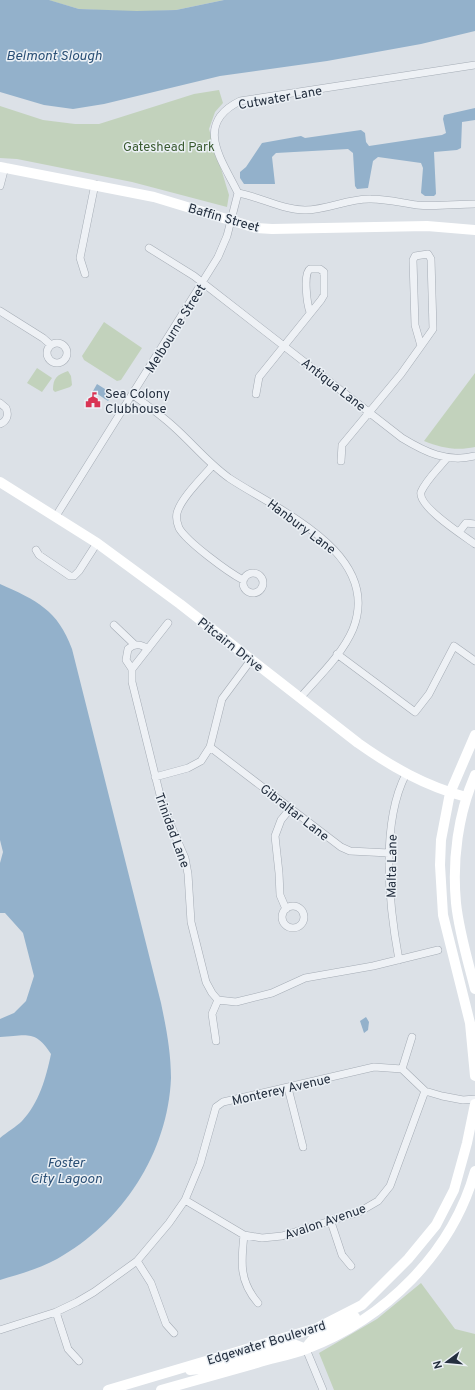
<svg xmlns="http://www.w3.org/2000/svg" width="475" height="1390" viewBox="0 0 475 1390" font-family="Overpass,sans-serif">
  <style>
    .green { fill: #c2d2bc }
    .water { fill: #93b1cb }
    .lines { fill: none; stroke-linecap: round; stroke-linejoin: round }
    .street-casing { stroke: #a5acb5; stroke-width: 8 }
    .street { stroke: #eef1f5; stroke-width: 7 }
    .secondary { stroke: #fff; stroke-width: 10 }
    .labels { text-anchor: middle; stroke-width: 3; stroke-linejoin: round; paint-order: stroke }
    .street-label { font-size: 13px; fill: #242f3f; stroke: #ebf0f5 }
    .park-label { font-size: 13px; fill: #3a5b30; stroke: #ebf0f5 }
    .poi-label { font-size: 13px; fill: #242f3f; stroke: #ebf0f5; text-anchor: start }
    .water-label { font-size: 14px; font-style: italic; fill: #2b5076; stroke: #ebf0f5 }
  </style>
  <rect width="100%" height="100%" fill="#dce1e7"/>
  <path class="green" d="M 48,0 L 224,0 L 176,10 L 137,12 L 79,9 Z
    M 219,90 L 223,103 L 215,112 L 209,129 L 229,195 L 227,207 L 132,182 L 17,159 L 0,158 L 0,106 L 43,120 L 75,124 L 99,124 L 194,94 Z
    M 104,322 L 142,348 L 121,380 L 117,381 L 84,360 L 82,356 Z
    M 37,368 L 52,378 L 42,392 L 27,383 Z
    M 68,371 L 71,376 L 72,385 L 70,387 L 55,392 L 53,390 C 53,378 57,375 68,371 Z
    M 475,373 L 475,447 C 457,451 441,448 424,441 Z
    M 421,1283 L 455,1329 L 475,1334 L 475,1390 L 334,1390 L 319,1353 L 377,1319 Z"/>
  <path class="water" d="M 0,0 L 49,0 L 79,9 L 137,11 L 176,10 L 224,0 L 475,0 L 475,31 L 421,44 L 327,61 L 220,76 L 104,104 L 73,109 L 44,105 L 0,92 Z
    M 475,108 L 475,120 L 462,122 L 461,148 L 457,150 L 434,152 L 436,194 L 434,196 L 425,196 L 421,193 L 423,168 L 421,163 L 378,157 L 373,161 L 368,188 L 357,189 L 355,186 L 353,153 L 348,149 L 276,153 L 272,157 L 275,184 L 244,184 L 240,178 L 240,172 L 246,167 L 262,143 L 301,136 L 305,138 L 361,130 L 365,133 L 366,142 L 369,146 L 442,135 L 446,133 L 443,119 L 444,115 Z
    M 97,384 L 113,394 L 108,401 L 93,391 Z
    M 0,584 C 36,600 58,610 72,649 L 161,1003 C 166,1027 171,1052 171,1078 C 168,1153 122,1223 57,1259 C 39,1269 19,1274 0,1280 L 0,1138 C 7,1132 16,1127 22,1121 C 39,1103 46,1078 51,1054 C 35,1029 26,1036 0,1037 L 0,1019 L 14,1013 L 26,1001 L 34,976 L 23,933 L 5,913 L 0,913 L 0,863 L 3,852 L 0,840 Z
    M 366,1017 L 369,1022 L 368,1030 L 364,1033 L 360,1021 Z"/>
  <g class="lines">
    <g class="street-casing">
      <path id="street" d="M 475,65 L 240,101 C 193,124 222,160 238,193 C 261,197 282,210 305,210 C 328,210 349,198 371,199 C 387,199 402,203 417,205 C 436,207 456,204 475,204
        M 0,186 L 5,167
        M 149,248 L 194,276 L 402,438 C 425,452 447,463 475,456
        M 85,274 L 80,258 L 95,184
        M 0,311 L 43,338 L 51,345
        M47 353a10 10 0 1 1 20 0a10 10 0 1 1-20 0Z
        M 256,394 L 259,377 L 321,300 L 324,295 L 324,272 L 320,269 L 310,269 C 303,273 307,304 310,312
        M 133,395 C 147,405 161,415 174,427 C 193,444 208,463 229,478 C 277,510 383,553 353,629 C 342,655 318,677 300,698
        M 0,403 L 6,408 C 9,415 7,421 0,424
        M 447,458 C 439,468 426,480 421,492 C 417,506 464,536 475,544
        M 341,461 L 342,445 L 401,374 L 421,346 L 415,325 L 413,260 L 415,256 L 428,254 L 431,259 L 433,329 L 421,346
        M 212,466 C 202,478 181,498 177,513 C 176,517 177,523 179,528 C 187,542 228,572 243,580
        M 56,516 L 218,257 L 227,236 L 238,193
        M 459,532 L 466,523 L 475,524
        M 36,550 L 39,555 L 70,576 L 74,576 L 79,571 L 97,543
        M243 583a10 10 0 1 1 20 0a10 10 0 1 1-20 0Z
        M 168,623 L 132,669 L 132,682 L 163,807 L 185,858 L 188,874 L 191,922 L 206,982 L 212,993 L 218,1000 L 212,1014 L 216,1041
        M 114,625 L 135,645
        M 337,654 L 415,712 L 429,694 L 454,646 L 475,661
        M 132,669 L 126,660 L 128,649 C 135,643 141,644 148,649
        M 210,747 L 341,847 L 350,851 L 389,853
        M 155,777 L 188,768 L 201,761 L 210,747 L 222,699 L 251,660
        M282 917a11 11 0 1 1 22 0a11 11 0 1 1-22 0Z
        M 286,909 L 280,895 L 279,873 L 275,836 L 281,820 L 290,809
        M 399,960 C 389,906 380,824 406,774
        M 218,1000 L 236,1002 L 272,993 L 305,978 L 373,966 L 438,950
        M 402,1069 L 412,1037
        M 288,1088 L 303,1147
        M 185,1200 L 244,1235 L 262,1238 L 282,1236 L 359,1212 L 378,1201 L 390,1186 L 425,1091
        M 331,1222 L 342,1255 L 351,1266
        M 244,1235 C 241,1262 239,1281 258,1303
        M 137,1261 L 151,1283 L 166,1324 L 174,1333
        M 56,1312 L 68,1349 L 79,1361
        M 0,1330 L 56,1312 L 77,1302 L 94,1292 L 137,1261 L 169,1223 L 185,1200 L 200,1164 L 216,1107 L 223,1102 L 374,1067 L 402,1069 L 425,1091 L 442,1096 L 463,1100 L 475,1099
        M 306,1349 L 323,1390"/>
    </g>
    <use href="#street" class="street"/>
    <path class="secondary" d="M 0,167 L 154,197 L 256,228 L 272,229 L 427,226 L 475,230
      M 0,482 L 97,543 L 180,604 L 358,743 C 392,767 425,786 466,797
      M 475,735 L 450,793 L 441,840 L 440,865 L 443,915 L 470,1023 L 475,1076
      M 475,775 C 458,814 452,860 456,903 C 459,932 468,961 475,989
      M 307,1347 C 316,1331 340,1327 355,1317
      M 190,1370 L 209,1368 L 293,1344 L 306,1349
      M 108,1390 L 317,1328 L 362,1305 L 408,1259 L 436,1225 L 454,1190 L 467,1143 L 475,1104
      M 161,1390 C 193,1381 225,1372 257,1363 C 273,1358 290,1355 306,1349 C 385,1319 452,1253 475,1171"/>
  </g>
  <defs>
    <g id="civic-bare" transform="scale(1.2)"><path d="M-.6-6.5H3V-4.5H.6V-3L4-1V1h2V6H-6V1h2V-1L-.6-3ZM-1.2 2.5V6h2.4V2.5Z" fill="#d93454" stroke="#ebf0f5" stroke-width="2.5" paint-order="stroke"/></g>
  </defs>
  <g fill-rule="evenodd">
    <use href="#civic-bare" x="93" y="400"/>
  </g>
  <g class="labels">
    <g class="street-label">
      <text transform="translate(280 97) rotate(-10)" y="5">Cutwater Lane</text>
      <text transform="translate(224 217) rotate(16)" y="5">Baffin Street</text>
      <text transform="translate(175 328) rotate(-58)" y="5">Melbourne Street</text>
      <text transform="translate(334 384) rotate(38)" y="5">Antiqua Lane</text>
      <text transform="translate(302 526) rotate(37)" y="5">Hanbury Lane</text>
      <text transform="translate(231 644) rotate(38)" y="5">Pitcairn Drive</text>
      <text transform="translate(295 812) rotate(38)" y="5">Gibraltar Lane</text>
      <text transform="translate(173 830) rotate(70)" y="5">Trinidad Lane</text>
      <text transform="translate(391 866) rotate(-89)" y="5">Malta Lane</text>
      <text transform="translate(281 1089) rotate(-13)" y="5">Monterey Avenue</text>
      <text transform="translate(325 1221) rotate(-19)" y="5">Avalon Avenue</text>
      <text transform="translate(266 1342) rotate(-17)" y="5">Edgewater Boulevard</text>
    </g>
    <g class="park-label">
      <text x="169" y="151">Gateshead Park</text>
    </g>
    <g class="poi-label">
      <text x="105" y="398">Sea Colony<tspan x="105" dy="15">Clubhouse</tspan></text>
    </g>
    <g class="water-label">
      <text x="54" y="60">Belmont Slough</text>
      <text x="66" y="1167">Foster<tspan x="66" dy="16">City Lagoon</tspan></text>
    </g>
  </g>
  <g transform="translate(447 1362) rotate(254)" stroke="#ebf0f5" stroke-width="3" paint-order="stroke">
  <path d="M0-3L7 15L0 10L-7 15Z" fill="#242f3f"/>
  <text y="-6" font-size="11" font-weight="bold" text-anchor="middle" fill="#242f3f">N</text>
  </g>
</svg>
